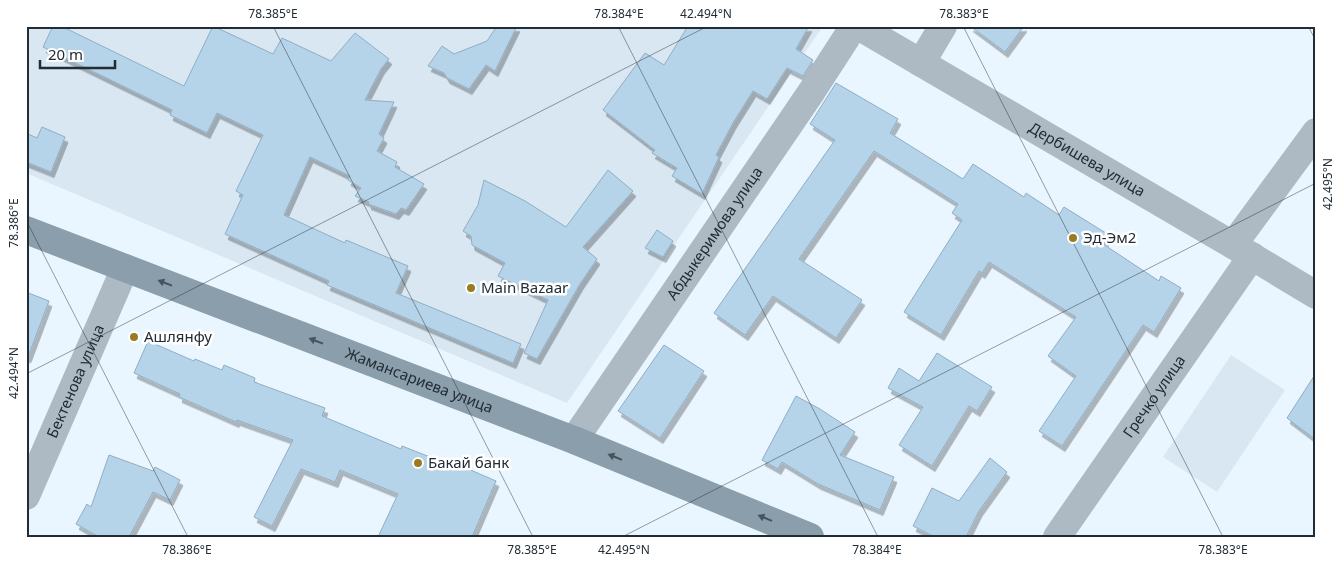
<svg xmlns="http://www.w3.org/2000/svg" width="1342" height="563" viewBox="0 0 1342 563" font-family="'Noto Sans',sans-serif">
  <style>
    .built { fill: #d8e7f2 }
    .building { fill: #b6d4e9; stroke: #90adc2; filter: url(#shadow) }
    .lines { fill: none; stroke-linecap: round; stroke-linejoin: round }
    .minor { stroke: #adbac3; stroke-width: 28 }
    .secondary { stroke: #8b9eab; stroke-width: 28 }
    .oneway { fill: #46545e }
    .ticks { fill: none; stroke: #212c34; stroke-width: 1; stroke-opacity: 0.45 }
    .poi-dot { fill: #997b24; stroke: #fff; stroke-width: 2 }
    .labels { text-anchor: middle; stroke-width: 5; stroke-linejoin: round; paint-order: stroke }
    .street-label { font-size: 15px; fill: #212c34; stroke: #fff }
    .poi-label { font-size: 15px; fill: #212c34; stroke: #fff; text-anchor: start }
    .neatline { fill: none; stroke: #212c34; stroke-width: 2 }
    .ticks-label { font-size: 12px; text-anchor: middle; fill: #212c34 }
  </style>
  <defs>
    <filter id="shadow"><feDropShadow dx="3" dy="5.5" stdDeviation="0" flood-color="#0004"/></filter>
  </defs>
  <rect width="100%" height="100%" fill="#eaf6ff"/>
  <path class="built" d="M 26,26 L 823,26 L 567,403 L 26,173 Z
    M 1231,355 L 1285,390 L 1217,492 L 1163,457 Z"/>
  <path class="building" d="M 53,26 L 61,26 L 184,86 L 213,26 L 273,54 L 282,38 L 331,61 L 355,33 L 389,59 L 381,69 L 365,100 L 394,102 L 379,134 L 384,138 L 377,151 L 397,162 L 395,167 L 424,184 L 406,210 L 401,208 L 396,214 L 368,204 L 369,202 L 355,196 L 361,188 L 348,180 L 350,176 L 310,157 L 284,215 L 345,243 L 346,240 L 408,266 L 396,293 L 521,344 L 513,363 L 327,285 L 329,281 L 225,234 L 243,195 L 236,191 L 263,135 L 217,113 L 207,133 L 170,115 L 172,110 L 43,47 Z
    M 497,26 L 517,26 L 495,71 L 486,65 L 469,89 L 447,78 L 444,73 L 428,66 L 442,46 L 454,54 L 487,41 Z
    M 688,26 L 809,26 L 796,49 L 813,60 L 803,76 L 787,68 L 767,99 L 753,91 L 733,123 L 716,155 L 719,157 L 702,194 L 672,176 L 677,168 L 652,153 L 655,150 L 603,110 L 645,53 L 664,65 Z
    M 970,26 L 1024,26 L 1005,52 Z
    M 836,83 L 898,119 L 890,133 L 963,179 L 973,164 L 1024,197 L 1026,193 L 1059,215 L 1064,207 L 1109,235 L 1103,244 L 1159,281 L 1161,276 L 1181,288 L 1154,332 L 1143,325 L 1062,446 L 1039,431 L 1076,376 L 1048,356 L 1076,317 L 989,262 L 982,273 L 979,271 L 941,335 L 904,312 L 962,220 L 952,213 L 958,204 L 874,151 L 799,259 L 862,300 L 836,338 L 773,296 L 745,335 L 714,313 L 835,140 L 810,124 Z
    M 42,127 L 65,137 L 51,172 L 26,162 L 26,133 L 37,138 Z
    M 608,170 L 633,191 L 583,247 L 597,259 L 580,284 L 537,359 L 524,353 L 548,300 L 498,276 L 505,263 L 472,245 L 471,236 L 463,231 L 478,205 L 484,180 L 525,201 L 566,227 Z
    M 657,230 L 673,241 L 663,257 L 645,248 Z
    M 26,292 L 49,301 L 28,357 L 26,357 Z
    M 148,341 L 194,361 L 195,359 L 222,370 L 224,365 L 255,378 L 254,382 L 325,408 L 322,416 L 401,449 L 402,446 L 458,468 L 459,465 L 496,481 L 472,537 L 378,537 L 398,494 L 340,470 L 335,482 L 301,469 L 272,526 L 254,517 L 293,440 L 237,420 L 236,422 L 179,397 L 180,394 L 134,373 Z
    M 664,345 L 704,371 L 660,438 L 618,411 Z
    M 937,353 L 992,387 L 977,411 L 969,406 L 932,466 L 899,445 L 923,407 L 888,388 L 899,368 L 919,381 Z
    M 1316,373 L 1316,440 L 1287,418 Z
    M 796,396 L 820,409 L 855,432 L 840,455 L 894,477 L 880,510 L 818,484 L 782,462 L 778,469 L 762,460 Z
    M 109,455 L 153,471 L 155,467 L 180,480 L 170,500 L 153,492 L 129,537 L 99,537 L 76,524 L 87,504 L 91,507 Z
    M 990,458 L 1007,472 L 979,511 L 966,537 L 935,537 L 913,526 L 932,488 L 959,501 Z"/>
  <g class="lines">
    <g class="minor">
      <path id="s1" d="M 858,26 L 1233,245 L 1316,295"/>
      <path d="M 921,63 L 943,26"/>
      <path d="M 1233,245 L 1316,132"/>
      <path id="s2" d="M 574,440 L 812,91 L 854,26"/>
      <path id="s3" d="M 26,496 L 125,268"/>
      <path id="s4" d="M 1057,537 L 1252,256"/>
    </g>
    <path class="secondary" id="s5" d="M 26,230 L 574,440 L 810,537"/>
  </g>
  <defs><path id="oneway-solid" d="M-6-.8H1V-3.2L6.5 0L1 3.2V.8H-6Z" transform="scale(1.25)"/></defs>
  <g class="oneway">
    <use href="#oneway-solid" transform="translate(165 283) rotate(-159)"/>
    <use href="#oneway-solid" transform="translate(316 341) rotate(-159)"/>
    <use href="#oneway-solid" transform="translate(615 457) rotate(-158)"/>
    <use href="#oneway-solid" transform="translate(765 518) rotate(-158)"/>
  </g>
  <path class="ticks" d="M 273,26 L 533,537M 618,26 L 878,537M 963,26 L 1223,537M 1308,26 L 1316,41M 26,220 L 188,537M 26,374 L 708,26M 622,537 L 1316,183"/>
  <g class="poi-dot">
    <circle cx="1073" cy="238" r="5"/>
    <circle cx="471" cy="288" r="5"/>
    <circle cx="134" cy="337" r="5"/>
    <circle cx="418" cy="463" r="5"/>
  </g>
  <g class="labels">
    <g class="street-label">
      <text dy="5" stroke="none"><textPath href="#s1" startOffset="265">Дербишева улица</textPath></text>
      <text dy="5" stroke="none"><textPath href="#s2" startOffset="250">Абдыкеримова улица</textPath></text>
      <text dy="5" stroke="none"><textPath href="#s5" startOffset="421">Жамансариева улица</textPath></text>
      <text dy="5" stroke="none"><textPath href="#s3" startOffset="125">Бектенова улица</textPath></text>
      <text dy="5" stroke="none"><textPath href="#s4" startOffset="171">Гречко улица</textPath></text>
    </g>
    <g class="poi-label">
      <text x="1083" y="243">Эд-Эм2</text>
      <text x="481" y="293">Main Bazaar</text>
      <text x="144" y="342">Ашлянфу</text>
      <text x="428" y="468">Бакай банк</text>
    </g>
  </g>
  <rect width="1342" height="563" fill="none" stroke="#ffffff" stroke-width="55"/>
  <path d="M40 60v8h75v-8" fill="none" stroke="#212c34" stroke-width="2.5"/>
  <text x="48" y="60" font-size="15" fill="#212c34" stroke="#ffffff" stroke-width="4" paint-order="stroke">20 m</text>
  <rect x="28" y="28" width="1286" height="508" class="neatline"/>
  <g class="ticks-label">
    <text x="273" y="18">78.385°E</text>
    <text x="619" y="18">78.384°E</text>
    <text x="706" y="18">42.494°N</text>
    <text x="964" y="18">78.383°E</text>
    <text transform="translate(1328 184) rotate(-90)" y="4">42.495°N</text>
    <text transform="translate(14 223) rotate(-90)" y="4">78.386°E</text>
    <text transform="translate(14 373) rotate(-90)" y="4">42.494°N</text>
    <text x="187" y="554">78.386°E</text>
    <text x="532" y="554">78.385°E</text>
    <text x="624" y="554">42.495°N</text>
    <text x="877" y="554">78.384°E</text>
    <text x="1223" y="554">78.383°E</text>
  </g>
</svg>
